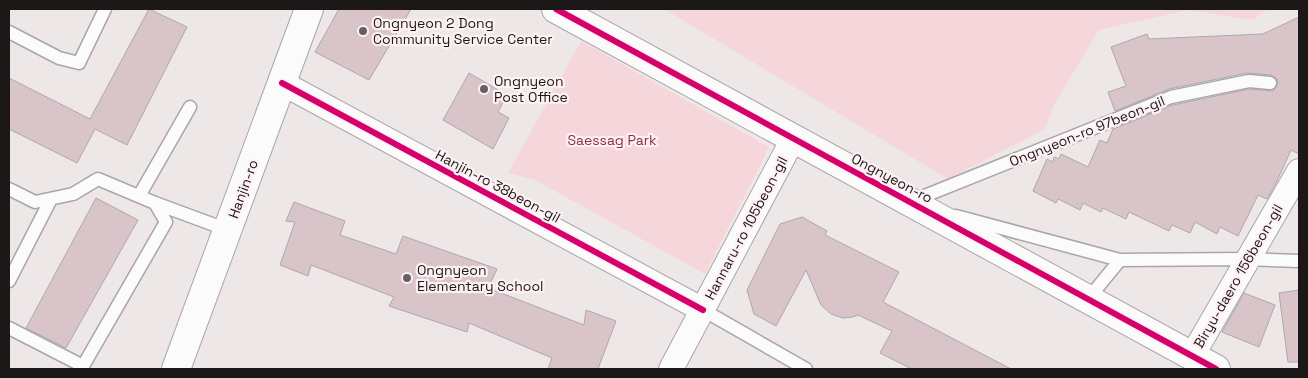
<svg xmlns="http://www.w3.org/2000/svg" width="1308" height="378" viewBox="0 0 1308 378" font-family="'Space Grotesk',sans-serif">
  <style>
    .green { fill: #f5d6db }
    .building { fill: #d9c5c9; stroke: #ada8a9 }
    .lines { fill: none; stroke-linecap: round; stroke-linejoin: round }
    .lane-casing { stroke: #aaa6a6; stroke-width: 15 }
    .street-casing { stroke: #aaa6a6; stroke-width: 26 }
    .secondary-casing { stroke: #aaa6a6; stroke-width: 30 }
    .lane { stroke: #fcfbfc; stroke-width: 12 }
    .street { stroke: #fcfbfc; stroke-width: 24 }
    .secondary { stroke: #fcfbfc; stroke-width: 28 }
    .cycleway-casing { stroke: #fef1f3; stroke-width: 9 }
    .cycleway { stroke: #d6006c; stroke-width: 6 }
    .poi-dot { fill: #666061; stroke: #fef1f3; stroke-width: 2 }
    .labels { text-anchor: middle; stroke-width: 4.5; stroke-linejoin: round; paint-order: stroke }
    .poi-label { font-size: 14px; fill: #1c1818; stroke: #fef1f3; text-anchor: start }
    .street-label { font-size: 14px; fill: #1c1818; stroke: #fef1f3 }
    .park-label { font-size: 14px; fill: #902f4a; stroke: #fef1f3 }
  </style>
  <rect width="100%" height="100%" fill="#eee7e8"/>
  <path class="green" d="M 664,9 L 1268,9 L 1253,20 L 1187,10 L 1099,30 L 1054,105 L 1045,129 L 948,179 Z
    M 581,41 L 769,147 L 705,274 L 535,180 L 508,173 Z"/>
  <path class="building" d="M 149,9 L 187,27 L 127,145 L 95,129 L 77,163 L 9,129 L 9,78 L 90,119 Z
    M 339,9 L 411,9 L 369,80 L 315,52 Z
    M 1299,17 L 1299,154 L 1291,150 L 1277,181 L 1267,199 L 1258,195 L 1238,236 L 1220,227 L 1217,234 L 1195,222 L 1190,233 L 1172,225 L 1169,231 L 1129,212 L 1126,219 L 1103,208 L 1101,212 L 1083,203 L 1080,210 L 1058,199 L 1056,203 L 1033,191 L 1047,159 L 1053,162 L 1054,157 L 1059,159 L 1061,154 L 1088,167 L 1100,140 L 1107,143 L 1113,129 L 1173,105 L 1249,89 L 1273,91 L 1278,84 L 1277,79 L 1271,75 L 1247,73 L 1169,89 L 1115,111 L 1108,92 L 1126,86 L 1111,47 L 1147,34 L 1149,39 L 1263,34 Z
    M 469,73 L 507,95 L 498,112 L 509,118 L 493,149 L 443,120 Z
    M 96,198 L 138,220 L 66,348 L 26,328 Z
    M 294,202 L 345,221 L 340,235 L 396,254 L 403,236 L 497,269 L 488,288 L 584,325 L 586,310 L 616,321 L 598,369 L 548,369 L 552,358 L 469,323 L 467,332 L 389,306 L 394,297 L 311,265 L 308,276 L 280,265 L 295,222 L 286,221 Z
    M 802,217 L 827,231 L 825,235 L 899,272 L 883,302 L 1011,369 L 912,369 L 880,353 L 892,331 L 858,315 L 853,317 L 843,318 L 831,314 L 821,305 L 806,270 L 776,326 L 754,314 L 747,290 L 780,224 Z
    M 1299,290 L 1299,362 L 1288,362 L 1279,293 Z
    M 1244,293 L 1275,305 L 1259,347 L 1222,332 Z"/>
  <g class="lines">
    <g class="lane-casing">
      <path id="lane" d="M 9,32 L 59,58 L 79,63 L 105,9
        M 9,189 L 35,202 L 73,194 L 98,179 L 155,203 L 166,222 L 83,366 L 9,328
        M 139,196 L 190,107
        M 912,201 L 1171,97 L 1249,81 L 1270,83
        M 155,203 L 228,230
        M 956,216 L 1120,260
        M 9,281 L 51,199
        M 1088,299 L 1120,260 L 1247,259 L 1299,261
        M 703,310 L 806,369"/>
    </g>
    <g class="street-casing">
      <path id="street" d="M 282,83 L 703,310
        M 1192,356 L 1299,171
        M 671,369 L 793,139"/>
    </g>
    <g class="secondary-casing">
      <path id="secondary" d="M 556,9 L 1216,369
        M 176,369 L 309,9"/>
    </g>
    <use href="#lane" class="lane"/>
    <use href="#street" class="street"/>
    <use href="#secondary" class="secondary"/>
    <g class="cycleway-casing">
      <path id="cycleway" d="M 556,9 L 1216,369
        M 282,83 L 703,310"/>
    </g>
    <use href="#cycleway" class="cycleway"/>
  </g>
  <g class="poi-dot">
    <circle cx="363" cy="31" r="5"/>
    <circle cx="484" cy="89" r="5"/>
    <circle cx="407" cy="278" r="5"/>
  </g>
  <g class="labels">
    <g class="poi-label">
      <text x="373" y="28">Ongnyeon 2 Dong<tspan x="373" dy="16">Community Service Center</tspan></text>
      <text x="494" y="86">Ongnyeon<tspan x="494" dy="16">Post Office</tspan></text>
      <text x="417" y="275">Ongnyeon<tspan x="417" dy="16">Elementary School</tspan></text>
    </g>
    <g class="street-label">
      <text transform="translate(1087 131) rotate(-22)" y="5">Ongnyeon-ro 97beon-gil</text>
      <text transform="translate(892 178) rotate(28)" y="5">Ongnyeon-ro</text>
      <text transform="translate(498 186) rotate(28)" y="5">Hanjin-ro 38beon-gil</text>
      <text transform="translate(243 189) rotate(-70)" y="5">Hanjin-ro</text>
      <text transform="translate(746 228) rotate(-62)" y="5">Hannaru-ro 105beon-gil</text>
      <text transform="translate(1238 276) rotate(-60)" y="5">Biryu-daero 156beon-gil</text>
    </g>
    <g class="park-label">
      <text x="612" y="145">Saessag Park</text>
    </g>
  </g>
  <rect width="1308" height="378" fill="none" stroke="#1c1818" stroke-width="20"/>
</svg>
